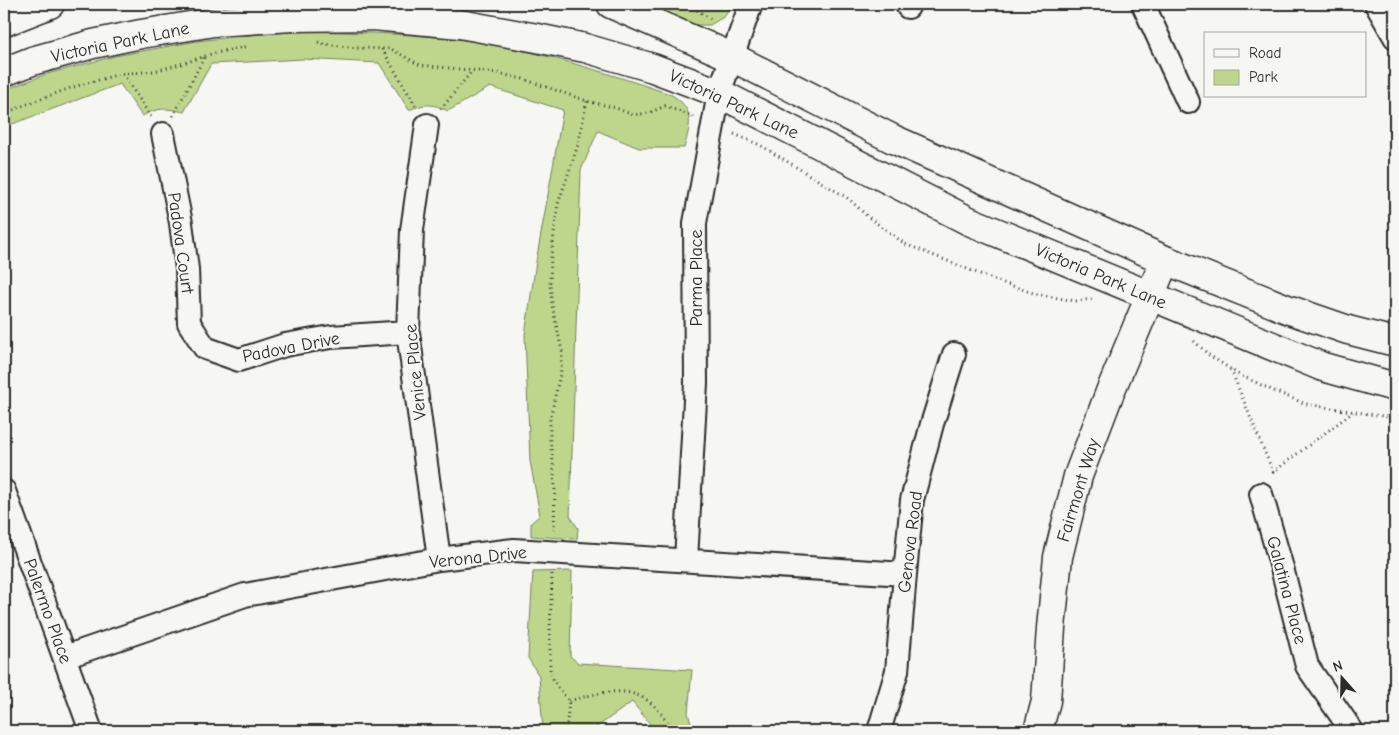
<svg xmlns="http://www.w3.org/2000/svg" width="1399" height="735" viewBox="0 0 1399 735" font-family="'Comic Neue',sans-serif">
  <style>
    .green { fill: #bed68c; stroke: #74805c }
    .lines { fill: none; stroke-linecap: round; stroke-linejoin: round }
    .street-casing { stroke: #2b2b2b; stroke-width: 26 }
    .secondary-casing { stroke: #2b2b2b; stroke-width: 31 }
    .path { stroke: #2b2b2b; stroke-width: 3; stroke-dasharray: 1 4; stroke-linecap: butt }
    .street { stroke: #f6f6f2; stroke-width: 22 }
    .secondary { stroke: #f6f6f2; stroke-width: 28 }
    .labels { text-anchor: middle; stroke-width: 4; stroke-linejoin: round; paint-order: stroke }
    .street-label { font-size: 18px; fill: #2b2b2b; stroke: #f6f6f2 }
  </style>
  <rect width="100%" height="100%" fill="#f6f6f2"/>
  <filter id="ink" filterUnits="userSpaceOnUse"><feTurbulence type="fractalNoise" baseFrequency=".02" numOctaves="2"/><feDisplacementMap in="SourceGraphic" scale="10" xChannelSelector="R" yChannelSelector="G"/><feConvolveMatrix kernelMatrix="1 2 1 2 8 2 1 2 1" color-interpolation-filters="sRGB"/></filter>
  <g filter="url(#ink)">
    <path class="green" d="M 647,4 L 728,4 L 732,5 L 725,16 L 710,25 L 694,25 Z
      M 307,31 C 374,33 442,34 508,47 C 563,59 617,76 670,94 C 695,108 691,124 684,148 L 639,148 L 598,131 L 581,170 L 570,516 L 578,528 L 577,539 L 531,536 L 531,523 L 540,515 L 530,461 L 525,335 L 536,262 L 563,110 L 490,87 L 448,111 C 432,103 426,103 409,110 L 379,63 L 303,59 L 211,64 L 184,112 C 166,108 159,107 142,116 L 120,84 L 4,127 L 4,90 L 47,74 L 115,56 L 197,41 L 250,35 Z
      M 572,571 L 570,656 L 578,663 L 692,670 L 688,713 L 693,731 L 656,731 L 632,702 L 591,731 L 543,731 L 539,676 L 528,658 L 533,572 Z"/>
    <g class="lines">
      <g class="street-casing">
        <path id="street" d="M 1143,4 L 1188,102
          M 1376,4 L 1395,37
          M 908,7 L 908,4
          M 427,125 L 412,230 L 408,332 L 439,559
          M 163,134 L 181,223 L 187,269 L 189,323 L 205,348 L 239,360 L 285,345 L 331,337 L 408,332
          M 4,491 L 91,731
          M 1261,494 L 1282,568 L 1307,666 L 1352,731
          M 686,560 L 696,383 L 695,223 L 719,93 L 751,4
          M 65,657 L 245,595 L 439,559 L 514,550 L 905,574
          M 879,731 L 897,671 L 905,574 L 912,500 L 932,424 L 954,354"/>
      </g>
      <g class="secondary-casing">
        <path id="secondary" d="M 611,4 L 732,57 L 893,139 L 1165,260 L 1287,309 L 1348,330 L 1395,342
          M 4,22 L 50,4
          M 4,72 L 32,61 L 93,44 L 141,34 L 214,22 L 292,17 L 373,16 L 460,24 L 537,38 L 585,48 L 653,68 L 719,93 L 969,221 L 1323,367 L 1395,387
          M 1038,731 L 1046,701 L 1051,628 L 1058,557 L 1078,476 L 1110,392 L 1165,260"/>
      </g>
      <path class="path" d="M 689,4 L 695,9 L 711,19
        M 318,42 L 324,44 L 357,48 L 391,49 L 420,65 L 497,73 L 523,79 L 587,101 L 616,108 L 633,115 L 649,113 L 665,106 L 694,117
        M 382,49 L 417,108
        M 123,74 L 151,117
        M 441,109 L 472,71
        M 4,114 L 22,106 L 73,87 L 120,74 L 154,71 L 184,63 L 211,54 L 248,46
        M 173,116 L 205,56
        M 734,134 L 760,145 L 849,199 L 867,216 L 905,244 L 995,280 L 1036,294 L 1075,301 L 1094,299
        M 1194,341 L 1209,355 L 1238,374 L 1274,391 L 1306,404 L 1388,417 L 1395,416
        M 1231,370 L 1273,472 L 1353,412
        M 554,530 L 555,487 L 553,462 L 550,441 L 550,419 L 561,370 L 562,351 L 552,305 L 550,283 L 551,256 L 558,204 L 578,145 L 587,101
        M 552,574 L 550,631 L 550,673 L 557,687 L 569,701 L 566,731
        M 569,701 C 617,687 646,683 673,731"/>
      <use href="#street" class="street"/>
      <use href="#secondary" class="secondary"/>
    </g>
  </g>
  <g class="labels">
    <g class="street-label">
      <text transform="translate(120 42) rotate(-12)" y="6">Victoria Park Lane</text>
      <text transform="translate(734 104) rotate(25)" y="6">Victoria Park Lane</text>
      <text transform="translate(181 243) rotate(82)" y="6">Padova Court</text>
      <text transform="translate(1101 276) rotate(23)" y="6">Victoria Park Lane</text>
      <text transform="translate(696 278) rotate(-90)" y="6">Parma Place</text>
      <text transform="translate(291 347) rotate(-11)" y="6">Padova Drive</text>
      <text transform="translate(415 372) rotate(-96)" y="6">Venice Place</text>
      <text transform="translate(1078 490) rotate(-73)" y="6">Fairmont Way</text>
      <text transform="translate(910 542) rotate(-83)" y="6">Genova Road</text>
      <text transform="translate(478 557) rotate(-6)" y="6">Verona Drive</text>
      <text transform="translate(1287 590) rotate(75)" y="6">Galatina Place</text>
      <text transform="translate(48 611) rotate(70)" y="6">Palermo Place</text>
    </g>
  </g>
  <rect width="1399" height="735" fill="none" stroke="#f6f6f2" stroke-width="20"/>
  <rect x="10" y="10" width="1379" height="715" fill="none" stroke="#2b2b2b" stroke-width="2" filter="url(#ink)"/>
  <rect x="1204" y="32" width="162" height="65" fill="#f6f6f2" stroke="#a5a5a2"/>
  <rect x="1214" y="49" width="25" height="8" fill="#f6f6f2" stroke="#a5a5a2"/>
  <text x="1249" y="58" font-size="15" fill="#2b2b2b">Road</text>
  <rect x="1214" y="70" width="25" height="15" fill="#bed68c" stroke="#a5a5a2"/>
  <text x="1249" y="82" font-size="15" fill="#2b2b2b">Park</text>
  <g transform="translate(1342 678) rotate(340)" stroke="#f6f6f2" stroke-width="4" paint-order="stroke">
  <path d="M0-4L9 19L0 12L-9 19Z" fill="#2b2b2b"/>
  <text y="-8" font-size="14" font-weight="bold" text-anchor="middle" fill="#2b2b2b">N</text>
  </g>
</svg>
